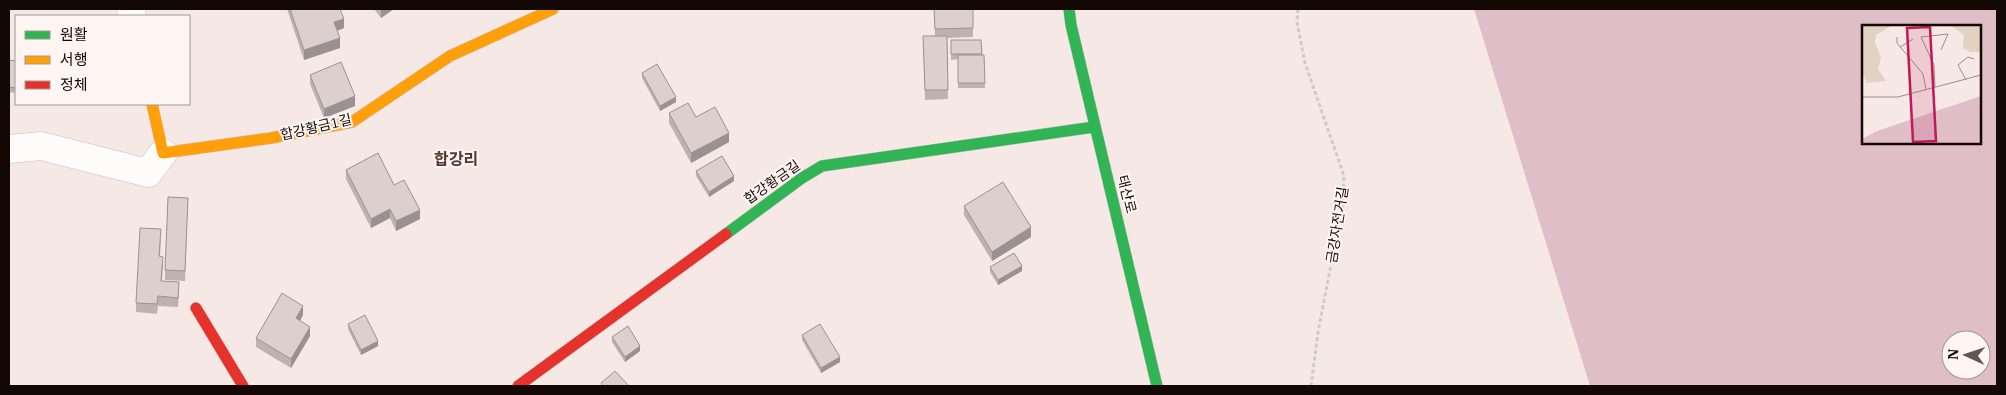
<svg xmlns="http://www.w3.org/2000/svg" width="2006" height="395" viewBox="0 0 2006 395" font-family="'IBM Plex Serif','Noto Sans KR',serif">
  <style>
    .water { fill: #dfbec8; fill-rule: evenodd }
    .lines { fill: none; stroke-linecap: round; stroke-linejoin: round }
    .street-casing { stroke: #ccbfbb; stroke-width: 29 }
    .fast-casing { stroke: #ccbfbb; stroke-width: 12 }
    .slow-casing { stroke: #ccbfbb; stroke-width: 12 }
    .jam-casing { stroke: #ccbfbb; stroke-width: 12 }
    .path { stroke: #cecbc9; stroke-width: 3; stroke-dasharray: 4 2.5; stroke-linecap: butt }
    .street { stroke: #fefcfb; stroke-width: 28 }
    .fast { stroke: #30b455; stroke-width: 11 }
    .slow { stroke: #ff9f0a; stroke-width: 11 }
    .jam { stroke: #e5322d; stroke-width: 11 }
    .wall { fill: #beb2b1 }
    .shaded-wall { fill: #9b9190 }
    .building { fill: #ddcfce; stroke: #9b9190 }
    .labels { text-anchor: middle; stroke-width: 4; stroke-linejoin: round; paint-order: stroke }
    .street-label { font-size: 14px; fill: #140805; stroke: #fff6f4 }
    .quarter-label { font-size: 16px; font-weight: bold; fill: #58372e; stroke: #fff6f4 }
    .inset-road { fill: none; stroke: #9c8f8b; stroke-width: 1 }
    .view { fill: #c2185b; fill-opacity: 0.15; stroke: #c2185b; stroke-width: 2.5 }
    .inset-edge { fill: none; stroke: #140805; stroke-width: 2.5 }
  </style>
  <rect width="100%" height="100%" fill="#f6e9e5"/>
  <path class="water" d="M 1474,9 L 1997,9 L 1997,386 L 1590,386 ZM 1864,26 L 1980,26 L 1980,142 L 1864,142 ZM 1951,340 L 1981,340 L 1981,370 L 1951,370 Z"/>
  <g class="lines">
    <g class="street-casing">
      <path id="street" d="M 131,9 L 132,16
        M 9,149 L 41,146 L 148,173 L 163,153"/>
    </g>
    <g class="fast-casing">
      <path id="fast" d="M 1069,9 L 1071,25 L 1157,386
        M 726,234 L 802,178 L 822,166 L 1094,127"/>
    </g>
    <g class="slow-casing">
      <path id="slow" d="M 152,104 L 163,153 L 271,138 L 352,122 L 450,56 L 553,9"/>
    </g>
    <g class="jam-casing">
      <path id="jam" d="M 196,308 L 243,386
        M 518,386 L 726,234"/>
    </g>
    <path class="path" d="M 1298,9 L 1297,23 L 1305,63 L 1344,176 L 1342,208 L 1318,332 L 1311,386"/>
    <use href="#street" class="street"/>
    <use href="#fast" class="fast"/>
    <use href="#slow" class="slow"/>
    <use href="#jam" class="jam"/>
  </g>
  <path class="wall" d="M 287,9 L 340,9 L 344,28 L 337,31 L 340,48 L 304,60 Z
    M 374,9 L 394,9 L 381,18 Z
    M 934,9 L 973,9 L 973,37 L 947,38 L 948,99 L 925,100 L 923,36 L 935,36 Z
    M 951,40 L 981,40 L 982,55 L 984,55 L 985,88 L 958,88 L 958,59 L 951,60 Z
    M 9,60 L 16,61 L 16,93 L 9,92 Z
    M 642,73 L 676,102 L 660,111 L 642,78 Z
    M 310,75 L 355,106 L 324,118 L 310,84 Z
    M 669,113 L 696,117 L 729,142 L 691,163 L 669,123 Z
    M 346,170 L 394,185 L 420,219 L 396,231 L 390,218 L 371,228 L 346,179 Z
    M 696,171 L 734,181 L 709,197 L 696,176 Z
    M 188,198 L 185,281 L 165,280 L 165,270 Z
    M 964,206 L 1031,237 L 992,261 L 964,215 Z
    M 161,238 L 160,257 L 163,266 L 162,281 L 179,291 L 178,307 L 158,306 L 157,314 L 136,312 L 136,303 Z
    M 990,267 L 1022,271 L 998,285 L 990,272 Z
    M 303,315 L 300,321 L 310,336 L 291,368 L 256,347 L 256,338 Z
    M 348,324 L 378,346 L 361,355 L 348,329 Z
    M 802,335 L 840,362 L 821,373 L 802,340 Z
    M 612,337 L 640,351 L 625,362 L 612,342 Z"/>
  <path class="shaded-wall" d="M 381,9 L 394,9 L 381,18 Z
    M 344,19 L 344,28 L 334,32 L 334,22 Z
    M 340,38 L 340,48 L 304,60 L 304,50 Z
    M 355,96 L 355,106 L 324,118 L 324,109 Z
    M 676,97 L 676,102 L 660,111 L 660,106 Z
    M 729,133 L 729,142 L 691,163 L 691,153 Z
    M 734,176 L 734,181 L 709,197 L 709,192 Z
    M 390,209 L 390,218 L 371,228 L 371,219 Z
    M 420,210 L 420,219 L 396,231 L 396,221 Z
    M 1031,227 L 1031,237 L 992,261 L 992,252 Z
    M 1022,266 L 1022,271 L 998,285 L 998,280 Z
    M 303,306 L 303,315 L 296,328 L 296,318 Z
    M 310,327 L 310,336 L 291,368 L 291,359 Z
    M 378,341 L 378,346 L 361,355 L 361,350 Z
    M 640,346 L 640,351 L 625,362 L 625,357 Z
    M 840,357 L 840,362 L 821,373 L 821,368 Z"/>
  <path class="building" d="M 290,9 L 340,9 L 344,19 L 334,22 L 340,38 L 304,50 Z
    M 934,9 L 973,9 L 973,28 L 935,29 Z
    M 923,36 L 947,36 L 948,90 L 925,90 Z
    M 951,40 L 981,40 L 982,54 L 951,54 Z
    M 958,55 L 984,55 L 985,83 L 958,83 Z
    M 9,60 L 16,61 L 16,88 L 9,87 Z
    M 341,62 L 355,96 L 324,109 L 310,75 Z
    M 657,64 L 676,97 L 660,106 L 642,73 Z
    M 688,103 L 696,117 L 715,107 L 729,133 L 691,153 L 669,113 Z
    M 378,153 L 394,185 L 404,180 L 420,210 L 396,221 L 390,209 L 371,219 L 346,170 Z
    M 722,156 L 734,176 L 709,192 L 696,171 Z
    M 1003,182 L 1031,227 L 992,252 L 964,206 Z
    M 168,197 L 188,198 L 185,271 L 165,270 Z
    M 140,228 L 161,229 L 159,256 L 163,257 L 161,281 L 179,282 L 178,298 L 158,296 L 157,304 L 136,303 Z
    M 1014,253 L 1022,266 L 998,280 L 990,267 Z
    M 282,293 L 303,306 L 296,318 L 310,327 L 291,359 L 256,338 Z
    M 365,315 L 378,341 L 361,350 L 348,324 Z
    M 820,324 L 840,357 L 821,368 L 802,335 Z
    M 628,326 L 640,346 L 625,357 L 612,337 Z
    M 615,371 L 629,386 L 603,386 L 601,383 Z"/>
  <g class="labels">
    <g class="street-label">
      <text transform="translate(316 127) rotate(-13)" y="5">합강황금1길</text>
      <text transform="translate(772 182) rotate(-35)" y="5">합강황금길</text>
      <text transform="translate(1127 194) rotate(76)" y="5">태산로</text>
      <text transform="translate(1337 225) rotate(-81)" y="5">금강자전거길</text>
    </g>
    <g class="quarter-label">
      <text x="456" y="165">합강리</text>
    </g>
  </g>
  <g transform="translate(1862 25)">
    <rect width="119" height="119" fill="#f6e9e5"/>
    <path d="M 0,0 L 31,0 L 14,10 L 13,17 L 19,33 L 16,44 L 24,56 L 5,58 L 0,48 ZM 88,0 L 119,0 L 119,27 L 108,27 L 101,23 L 102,10 Z" fill="#e1d2c2"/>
    <path d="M 119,71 L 119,119 L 0,119 L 0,114 L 15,106 Z" fill="#dfbec8"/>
    <path class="inset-road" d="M 35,12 L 35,18 L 61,49 L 64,64M 38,22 L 51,14M 104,55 L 96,40 L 106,32 L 112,34M 73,62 L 72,40 L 59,12 L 86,9 L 79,25M 0,72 L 36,72 L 119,50"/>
    <path class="view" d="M 68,2 L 74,116 L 51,117 L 45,3 Z"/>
    <rect width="119" height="119" class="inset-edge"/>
  </g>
  <rect width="2006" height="395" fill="none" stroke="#140805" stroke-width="20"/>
  <rect x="15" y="15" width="175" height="90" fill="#fff6f4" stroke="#a19794"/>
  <rect x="25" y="31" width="25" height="8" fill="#30b455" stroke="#a19794"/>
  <text x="60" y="40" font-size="15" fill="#140805">원활</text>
  <rect x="25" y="56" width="25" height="8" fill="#ff9f0a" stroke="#a19794"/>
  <text x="60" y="65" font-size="15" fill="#140805">서행</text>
  <rect x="25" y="81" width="25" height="8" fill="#e5322d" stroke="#a19794"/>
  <text x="60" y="90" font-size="15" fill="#140805">정체</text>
  <g transform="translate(1966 355) rotate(273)"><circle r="24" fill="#fff6f4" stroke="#a19794"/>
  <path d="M0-4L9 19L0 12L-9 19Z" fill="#635753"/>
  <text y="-8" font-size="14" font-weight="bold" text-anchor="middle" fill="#140805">N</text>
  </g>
</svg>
